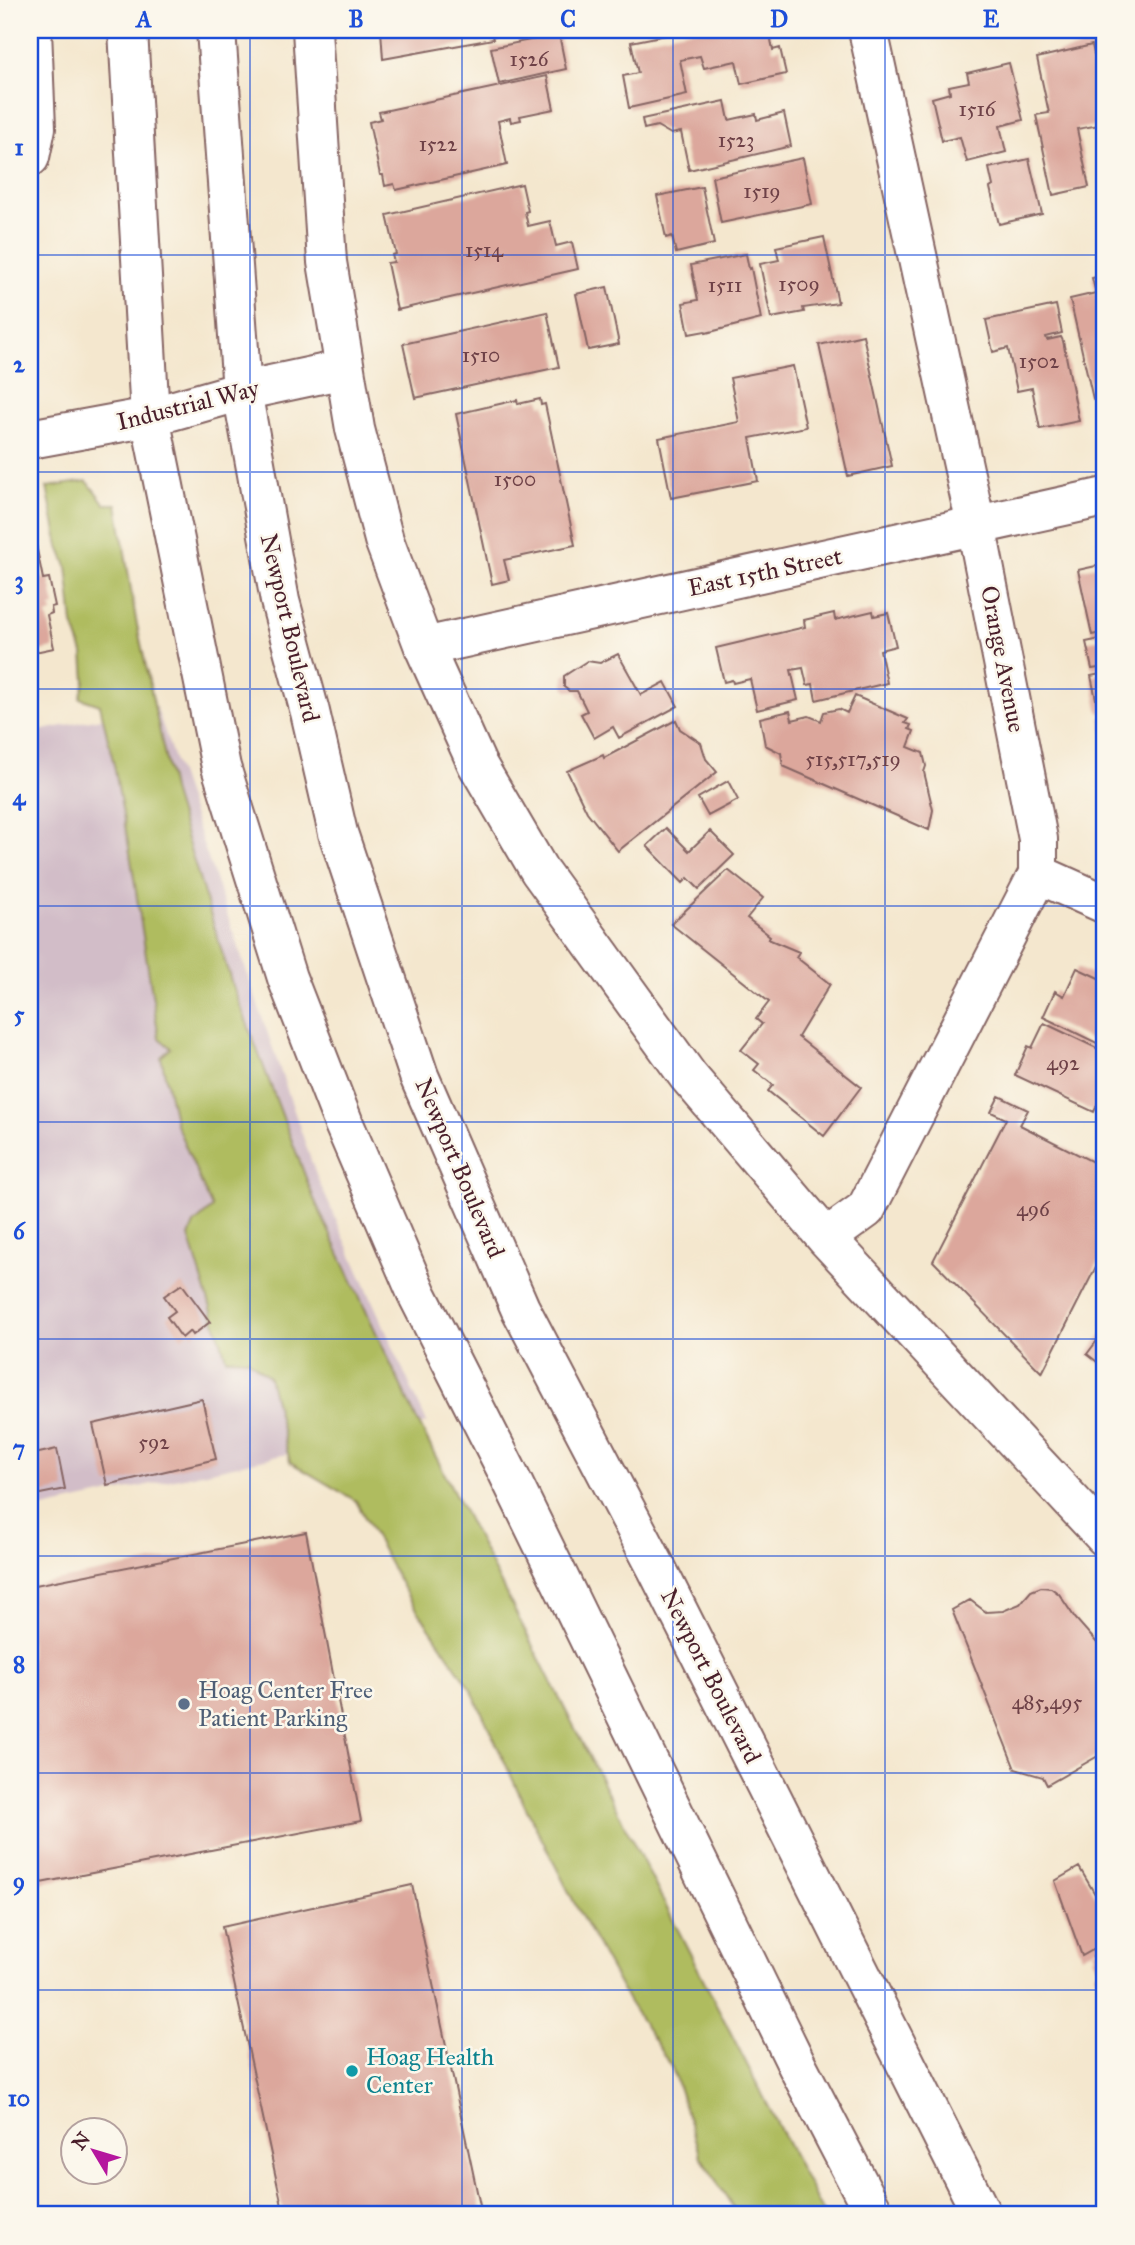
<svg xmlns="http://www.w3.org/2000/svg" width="1135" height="2245" viewBox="0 0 1135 2245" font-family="'IM FELL Great Primer',serif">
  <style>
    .industrial { fill: #d2bdc8 }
    .green { fill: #afbc5e; stroke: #7c6e44; stroke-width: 2 }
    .building { fill: #dca79c }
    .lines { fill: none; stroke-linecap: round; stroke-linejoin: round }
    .minor-casing { stroke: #866564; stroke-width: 42 }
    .highway-casing { stroke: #866564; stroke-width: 42 }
    .minor { stroke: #fff; stroke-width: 38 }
    .highway { stroke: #fff; stroke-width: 38 }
    .grid { fill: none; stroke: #1d4ed8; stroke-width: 2; stroke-opacity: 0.55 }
    .service-dot { fill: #5c6f8a; stroke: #fbf7ec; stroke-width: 2.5 }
    .culture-dot { fill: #0f9aa8; stroke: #fbf7ec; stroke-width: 2.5 }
    .labels { text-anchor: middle; stroke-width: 5; stroke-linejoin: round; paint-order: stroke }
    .number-label { font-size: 21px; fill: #6e4147 }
    .street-label { font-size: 24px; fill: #4a1f2b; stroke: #fbf7ec }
    .service-label { font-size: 24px; fill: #4e5e75; stroke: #fbf7ec; text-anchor: start }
    .culture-label { font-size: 24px; fill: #0d838f; stroke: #fbf7ec; text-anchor: start }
    .neatline { fill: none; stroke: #1d4ed8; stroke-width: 2.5 }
    .grid-label { font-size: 23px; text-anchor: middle; font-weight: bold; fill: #1d4ed8 }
  </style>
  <rect width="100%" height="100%" fill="#fbf7ec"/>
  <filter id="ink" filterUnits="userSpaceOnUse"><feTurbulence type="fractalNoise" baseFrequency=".0143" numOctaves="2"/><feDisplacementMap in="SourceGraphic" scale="14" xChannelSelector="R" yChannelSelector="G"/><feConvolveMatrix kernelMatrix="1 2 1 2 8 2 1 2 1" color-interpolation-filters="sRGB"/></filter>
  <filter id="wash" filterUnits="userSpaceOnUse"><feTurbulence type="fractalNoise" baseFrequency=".00686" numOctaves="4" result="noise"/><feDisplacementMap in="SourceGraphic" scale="28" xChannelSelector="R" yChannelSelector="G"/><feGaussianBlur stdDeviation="1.57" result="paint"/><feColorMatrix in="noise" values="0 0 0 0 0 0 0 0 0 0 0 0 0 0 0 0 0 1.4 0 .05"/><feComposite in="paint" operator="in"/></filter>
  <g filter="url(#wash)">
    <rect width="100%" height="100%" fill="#f4e7ce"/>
    <path class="industrial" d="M 156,706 L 316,1175 L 427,1423 L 30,1511 L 30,733 Z"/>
    <path class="green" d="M 87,481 L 105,504 L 117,504 L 136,620 L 173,794 L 231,981 L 314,1199 L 414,1414 L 824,2215 L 738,2215 L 701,2157 L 672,2068 L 628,2001 L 577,1908 L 525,1806 L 472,1691 L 404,1590 L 356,1501 L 290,1462 L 269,1377 L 248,1359 L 226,1358 L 189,1236 L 194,1224 L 212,1208 L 176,1124 L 161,1057 L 171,1048 L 159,1038 L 130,853 L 114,765 L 100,705 L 80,698 L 85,681 L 83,653 L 73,624 L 67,566 L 59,547 L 47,487 Z"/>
    <g id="blocks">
      <path class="building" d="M 381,30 L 545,30 L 545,32 L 492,36 L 493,39 L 383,59 Z
        M 691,30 L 769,30 L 773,50 L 780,48 L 786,74 L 741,84 L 736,61 L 704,68 L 700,56 L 680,60 L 687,95 L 629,108 L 623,76 L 638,73 L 631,42 Z
        M 559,34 L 566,69 L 499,84 L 491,48 Z
        M 1092,45 L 1094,54 L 1098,53 L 1105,90 L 1105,124 L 1077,129 L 1089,187 L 1053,195 L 1036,115 L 1049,113 L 1037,58 Z
        M 1009,63 L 1023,120 L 1000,126 L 1006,152 L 967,162 L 960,137 L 942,141 L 932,98 L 950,93 L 949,86 L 969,82 L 967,73 Z
        M 547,76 L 554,109 L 520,116 L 521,120 L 511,122 L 510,118 L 498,121 L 507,165 L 396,190 L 394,184 L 385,186 L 383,175 L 380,175 L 369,122 L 381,119 L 379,112 Z
        M 725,101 L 729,120 L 756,114 L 757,120 L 784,113 L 791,146 L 689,170 L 681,132 L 671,134 L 657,126 L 644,129 L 642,119 Z
        M 803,158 L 812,204 L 721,223 L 712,177 Z
        M 1029,159 L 1042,214 L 999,224 L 990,188 L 993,186 L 989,168 Z
        M 522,184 L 528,211 L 525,212 L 528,226 L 550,221 L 556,246 L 572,242 L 578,269 L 397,310 L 387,263 L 394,262 L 392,255 L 396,254 L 387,215 Z
        M 702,187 L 714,244 L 676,253 L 672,236 L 666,238 L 657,196 Z
        M 824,237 L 838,303 L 803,308 L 804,312 L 771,318 L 760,264 L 779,260 L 776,247 Z
        M 746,254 L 749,269 L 751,268 L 761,319 L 706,333 L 705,331 L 689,334 L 683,303 L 698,300 L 691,265 Z
        M 1105,275 L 1105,396 L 1093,399 L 1070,299 L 1096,293 L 1092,278 Z
        M 607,287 L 619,344 L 588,350 L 576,294 Z
        M 1056,305 L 1062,333 L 1046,337 L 1047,340 L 1061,337 L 1063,341 L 1079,421 L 1040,429 L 1032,388 L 1017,391 L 1008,348 L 993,352 L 986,320 Z
        M 547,312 L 559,367 L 415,398 L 403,344 Z
        M 863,335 L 892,466 L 848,476 L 819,345 Z
        M 793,366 L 806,427 L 750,438 L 758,481 L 671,498 L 659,438 L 739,422 L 730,378 Z
        M 540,399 L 541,405 L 545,404 L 575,545 L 504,560 L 509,580 L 492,584 L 456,414 L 517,400 L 518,404 Z
        M 35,540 L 43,579 L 49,578 L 55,606 L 51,607 L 52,613 L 47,615 L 54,648 L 30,653 L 30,542 Z
        M 1105,564 L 1105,632 L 1092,635 L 1078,570 Z
        M 873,611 L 874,616 L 888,613 L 896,646 L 880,650 L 887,683 L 816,700 L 813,684 L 807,685 L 803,668 L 791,670 L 798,700 L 757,710 L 750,679 L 733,683 L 732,680 L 724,682 L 716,648 L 805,627 L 804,620 L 834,613 L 835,620 Z
        M 1105,638 L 1105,667 L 1092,669 L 1086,642 Z
        M 618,654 L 641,695 L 665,682 L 678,706 L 619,738 L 613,727 L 594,738 L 581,714 L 587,711 L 577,691 L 569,691 L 564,687 L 564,676 L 587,661 L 600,663 Z
        M 1105,673 L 1105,712 L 1099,713 L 1091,676 Z
        M 855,696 L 908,719 L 905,723 L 911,725 L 909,729 L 914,731 L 908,747 L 923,753 L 926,766 L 924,772 L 933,810 L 929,830 L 783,766 L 781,753 L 765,745 L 760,718 L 790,711 L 792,720 L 809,716 L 821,721 L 824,712 L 839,709 L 847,713 Z
        M 1105,716 L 1105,738 L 1104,739 L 1100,718 Z
        M 676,720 L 680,729 L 701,743 L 706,759 L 717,772 L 618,851 L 587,812 L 567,771 L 603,755 L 604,758 Z
        M 728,781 L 738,800 L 708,816 L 698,798 Z
        M 666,828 L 689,851 L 710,831 L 734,855 L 699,889 L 688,878 L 683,883 L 647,846 Z
        M 728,870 L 763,898 L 747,918 L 770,936 L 768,939 L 799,952 L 796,957 L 830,984 L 798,1037 L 861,1087 L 824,1136 L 768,1091 L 773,1085 L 754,1070 L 759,1064 L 741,1050 L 762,1024 L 756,1019 L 769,1002 L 671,924 Z
        M 1077,968 L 1105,981 L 1105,1047 L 1043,1017 L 1055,991 L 1064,996 Z
        M 1044,1023 L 1105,1052 L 1105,1087 L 1094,1112 L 1015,1075 L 1028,1046 L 1032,1048 Z
        M 999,1096 L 1028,1110 L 1020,1125 L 1105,1168 L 1105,1249 L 1042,1373 L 933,1261 L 1006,1119 L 991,1112 Z
        M 182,1284 L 210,1322 L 193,1335 L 190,1331 L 182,1338 L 167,1317 L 175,1311 L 164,1296 Z
        M 1105,1330 L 1105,1368 L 1087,1354 Z
        M 202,1399 L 216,1459 L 107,1485 L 93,1424 Z
        M 57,1449 L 65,1489 L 30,1496 L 30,1455 Z
        M 306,1532 L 361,1821 L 30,1885 L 30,1586 Z
        M 1041,1587 L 1051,1588 L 1059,1594 L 1075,1618 L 1105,1652 L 1105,1752 L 1047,1785 L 1043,1777 L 1015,1769 L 952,1610 L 970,1600 L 986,1612 L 1003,1611 L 1020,1604 L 1031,1591 Z
        M 1079,1867 L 1105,1911 L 1105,1943 L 1082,1956 L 1055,1881 Z
        M 412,1885 L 482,2215 L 284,2215 L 222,1927 Z
        M 1105,1944 L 1105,1993 L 1094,1973 L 1100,1970 L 1093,1957 L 1096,1955 L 1094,1951 Z"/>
    </g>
  </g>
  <g filter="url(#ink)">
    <use href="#blocks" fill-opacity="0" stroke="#866564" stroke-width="2"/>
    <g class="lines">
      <g class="minor-casing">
        <path id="minor" d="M 312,30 L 327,262 L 355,429 L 384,540 L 424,647 L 477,764 L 539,870 L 688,1076 L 826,1238 L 1105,1537
          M 30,157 L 36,128 L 32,30
          M 30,439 L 150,417 L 242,391 L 345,369
          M 424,647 L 1105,497
          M 1038,874 L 1105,904
          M 826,1238 L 866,1209 L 1038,874 L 1038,839 L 976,525 L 868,30"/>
      </g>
      <g class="highway-casing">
        <path id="highway" d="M 128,30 L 150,417 L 221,767 L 287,978 L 344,1124 L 417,1294 L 507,1471 L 797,2065 L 875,2215
          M 216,30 L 242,391 L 280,601 L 310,712 L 338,833 L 419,1076 L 520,1308 L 657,1569 L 982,2215"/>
      </g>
      <use href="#minor" class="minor"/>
      <use href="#highway" class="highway"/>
    </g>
  </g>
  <path class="grid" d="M 250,30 L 250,2215M 462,30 L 462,2215M 673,30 L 673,2215M 885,30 L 885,2215M 30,255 L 1105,255M 30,472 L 1105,472M 30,689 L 1105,689M 30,906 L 1105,906M 30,1122 L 1105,1122M 30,1339 L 1105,1339M 30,1556 L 1105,1556M 30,1773 L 1105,1773M 30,1990 L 1105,1990"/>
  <circle class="service-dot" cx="184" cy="1704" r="7"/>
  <circle class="culture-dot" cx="352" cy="2071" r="7"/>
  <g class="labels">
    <g class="number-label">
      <text x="529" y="66">1526</text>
      <text x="977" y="116">1516</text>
      <text x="736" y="147">1523</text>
      <text x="438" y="151">1522</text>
      <text x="762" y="198">1519</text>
      <text x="484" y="257">1514</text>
      <text x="799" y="291">1509</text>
      <text x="725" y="292">1511</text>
      <text x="481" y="362">1510</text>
      <text x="1039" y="368">1502</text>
      <text x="515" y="486">1500</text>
      <text x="853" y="766">515,517,519</text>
      <text x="1063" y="1070">492</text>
      <text x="1033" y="1216">496</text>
      <text x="154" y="1449">592</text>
      <text x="1047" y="1709">485,495</text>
    </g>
    <g class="street-label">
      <text transform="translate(188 405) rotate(-14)" y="8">Industrial Way</text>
      <text transform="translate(765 572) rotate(-12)" y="8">East 15th Street</text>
      <text transform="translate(290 628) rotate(77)" y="8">Newport Boulevard</text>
      <text transform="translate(1003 659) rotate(79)" y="8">Orange Avenue</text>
      <text transform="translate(460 1168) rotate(67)" y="8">Newport Boulevard</text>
      <text transform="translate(711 1676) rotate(63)" y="8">Newport Boulevard</text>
    </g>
    <g class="service-label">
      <text x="198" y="1698">Hoag Center Free<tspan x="198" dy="28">Patient Parking</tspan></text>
    </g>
    <g class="culture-label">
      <text x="366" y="2065">Hoag Health<tspan x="366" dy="28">Center</tspan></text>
    </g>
  </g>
  <rect width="1135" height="2245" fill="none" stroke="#fbf7ec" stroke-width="77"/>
  <g transform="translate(94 2151) rotate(308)"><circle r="33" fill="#fbf7ec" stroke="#b4a19f" stroke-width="2"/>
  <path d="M0-5L12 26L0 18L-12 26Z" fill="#b5179e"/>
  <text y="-10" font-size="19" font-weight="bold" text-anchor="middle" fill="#4a1f2b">N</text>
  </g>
  <rect x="38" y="38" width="1058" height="2168" class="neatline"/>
  <g class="grid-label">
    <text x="144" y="27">A</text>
    <text x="356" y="27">B</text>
    <text x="568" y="27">C</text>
    <text x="779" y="27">D</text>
    <text x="991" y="27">E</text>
    <text x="19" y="155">1</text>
    <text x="19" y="372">2</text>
    <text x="19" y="588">3</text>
    <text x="19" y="805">4</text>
    <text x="19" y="1022">5</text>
    <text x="19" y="1239">6</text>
    <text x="19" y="1456">7</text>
    <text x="19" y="1672">8</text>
    <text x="19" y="1889">9</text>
    <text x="19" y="2106">10</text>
  </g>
</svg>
